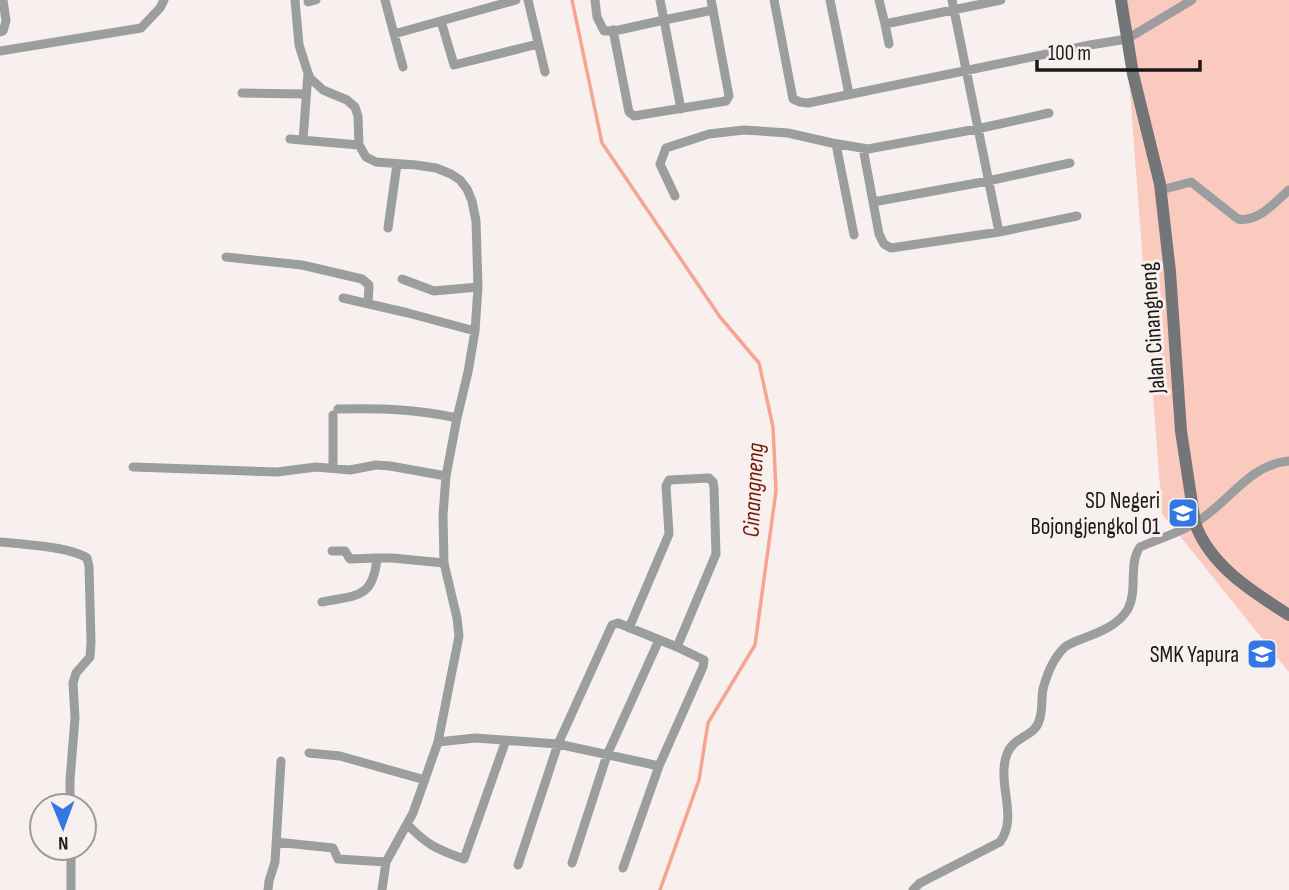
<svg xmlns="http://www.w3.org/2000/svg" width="1289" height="890" viewBox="0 0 1289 890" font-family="'Sofia Sans Condensed',sans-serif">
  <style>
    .grass { fill: #fbcabf }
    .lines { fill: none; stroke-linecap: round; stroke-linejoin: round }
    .stream { stroke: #f6a492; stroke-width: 3.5 }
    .street { stroke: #9c9d9f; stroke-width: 9 }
    .secondary { stroke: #737578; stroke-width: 12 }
    .labels { text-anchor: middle; stroke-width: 6; stroke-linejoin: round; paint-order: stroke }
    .street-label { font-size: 23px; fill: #1b1918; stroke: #f7f0ee }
    .poi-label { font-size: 23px; fill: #1b1918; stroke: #f7f0ee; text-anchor: end }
    .water-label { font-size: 24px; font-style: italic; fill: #731a07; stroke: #f7f0ee }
  </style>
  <rect width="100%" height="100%" fill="#f7f0ee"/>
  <path class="grass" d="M 1123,0 L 1289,0 L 1289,672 L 1162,514 Z"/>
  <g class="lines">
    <path class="stream" d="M 572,0 L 602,143 L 720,317 L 759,363 L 773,427 L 776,491 L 755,645 L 708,723 L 699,780 L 660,890"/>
    <path class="street" d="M 295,0 L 299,45 L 308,73 L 310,78 L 323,90 L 347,100 L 355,107 L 358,116 L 359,145 L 366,157 L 376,162 L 416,165 L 436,168 L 451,174 L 460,180 L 467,189 L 472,201 L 476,221 L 478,287 L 475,331 L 468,372 L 457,418 L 446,476 L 443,515 L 444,563 L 457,618 L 459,636 L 438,742 L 413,813 L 386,862 L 382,890
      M 385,0 L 394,34 L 516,0
      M 528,0 L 545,72
      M 595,0 L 597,17 L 604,31 L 619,30 L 664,20 L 681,109
      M 660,0 L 664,20 L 713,10 L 711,0
      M 774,0 L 793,99 L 800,102 L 808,103 L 1090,45 L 1127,39 L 1192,0
      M 830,0 L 849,94
      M 879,0 L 885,24 L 1001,0
      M 952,0 L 999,232
      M 308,2 L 316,0
      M 441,21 L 454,65 L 538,44
      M 885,24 L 889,44
      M 613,30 L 629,112 L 634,116 L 726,101 L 729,96 L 713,10
      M 0,32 L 3,31 L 6,21 L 3,0
      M 394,34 L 403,67
      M 0,51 L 141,28 L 160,8 L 164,0
      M 242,93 L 306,94
      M 290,139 L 359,145
      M 303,140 L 308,73
      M 836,144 L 854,235
      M 863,148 L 879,234 L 884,244 L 891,248 L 999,232 L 1077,216
      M 1161,190 L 1191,182 L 1238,219 C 1258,223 1275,202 1289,190
      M 675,196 L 660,164 L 666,148 L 709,134 L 744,130 L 788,133 L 832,143 L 868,149 L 977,129 L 1049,113
      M 873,202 L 988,181 L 1070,163
      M 388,228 L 397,164
      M 226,257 L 302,265 L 362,279 L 369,285 L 368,304
      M 402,279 L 434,291 L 478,287
      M 343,298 L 408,313 L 475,331
      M 338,409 C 380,408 415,409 457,418
      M 133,467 L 277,472 L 316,467 L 350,470 L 376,465 L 390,466 L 446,476
      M 333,468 L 333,415
      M 0,542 C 21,544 71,547 87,558 L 89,566 L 91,643 L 90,657 L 76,673 L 73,683 L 75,718 L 70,780 L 70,806
      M 332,551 L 345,551 L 350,559 L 377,558
      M 322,602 C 357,595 373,599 377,558 L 392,558 L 444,563
      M 629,628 L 669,534 L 666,486 L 669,480 L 709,478 L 713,482 L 714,488 L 716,554 L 677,647
      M 438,742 L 475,738 L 558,744 L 659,766 L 623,868
      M 309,753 L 340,756 L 425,780
      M 407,824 C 427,845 436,849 464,859 L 506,740
      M 276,842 L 333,848 L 338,859 L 386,862
      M 71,848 L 71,890
      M 572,863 L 607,755 L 659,640
      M 518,865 L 558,744 L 612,625 L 618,623 L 677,647 L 704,660 L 703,667 L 659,766
      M 268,890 L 269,881 L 275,862 L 281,761
      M 913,890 L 920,883 L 1000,842 C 1019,817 996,783 1007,754 C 1013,737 1035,736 1039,721 C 1043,711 1041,700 1043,689 C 1047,674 1054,657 1065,647 C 1069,644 1074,642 1079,640 C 1097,633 1117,627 1128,609 C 1138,590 1128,564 1140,547 C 1158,539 1179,533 1195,523 C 1228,504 1249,464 1289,461"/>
    <path class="secondary" d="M 1121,0 L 1133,74 L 1160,184 L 1170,272 L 1181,431 L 1195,523 C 1210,566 1253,592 1289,615"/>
  </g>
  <defs>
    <g id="school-square" transform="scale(1.575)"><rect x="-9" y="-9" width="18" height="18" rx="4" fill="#3377e5" stroke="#f7f0ee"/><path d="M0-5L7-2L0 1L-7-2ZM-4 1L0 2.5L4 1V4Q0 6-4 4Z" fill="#fff"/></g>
  </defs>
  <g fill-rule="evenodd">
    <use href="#school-square" x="1183" y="513"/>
    <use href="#school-square" x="1262" y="654"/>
  </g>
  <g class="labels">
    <g class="street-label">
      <text transform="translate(1152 328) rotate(-94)" y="8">Jalan Cinangneng</text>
    </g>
    <g class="poi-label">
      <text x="1160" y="508">SD Negeri<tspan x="1160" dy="26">Bojongjengkol 01</tspan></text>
      <text x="1239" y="662">SMK Yapura</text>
    </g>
    <g class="water-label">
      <text transform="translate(753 490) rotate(-87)" y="8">Cinangneng</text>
    </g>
  </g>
  <g transform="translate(63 827) rotate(179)"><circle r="33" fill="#f7f0ee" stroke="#9f9a98" stroke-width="2"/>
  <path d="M0-5L12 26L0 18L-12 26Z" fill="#3377e5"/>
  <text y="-10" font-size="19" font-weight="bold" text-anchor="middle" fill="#1b1918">N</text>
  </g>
  <path d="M1037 60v10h163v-10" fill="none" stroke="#1b1918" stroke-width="3.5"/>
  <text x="1048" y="60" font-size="21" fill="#1b1918" stroke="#f7f0ee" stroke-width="5" paint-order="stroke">100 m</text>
</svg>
